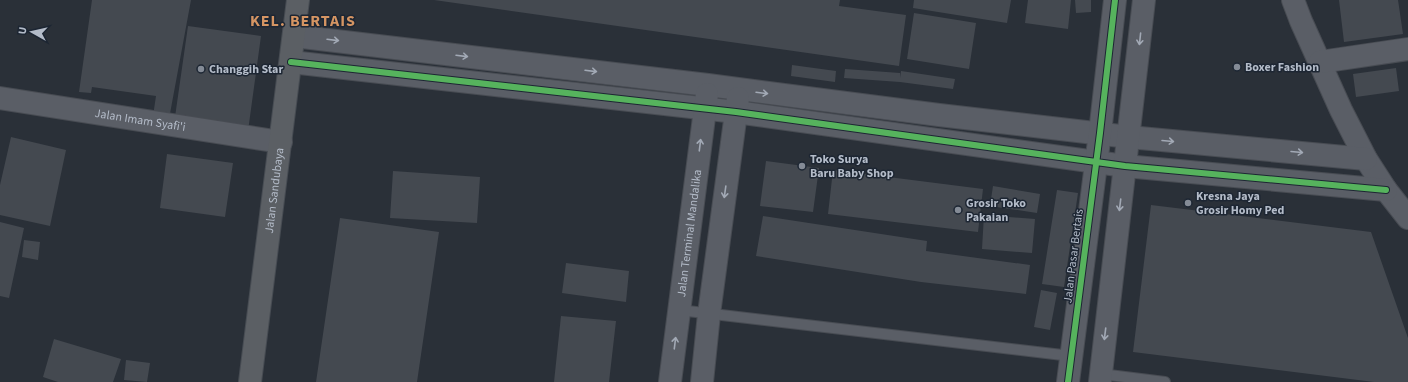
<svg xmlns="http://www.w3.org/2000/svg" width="1408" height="382" viewBox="0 0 1408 382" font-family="'Source Sans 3',sans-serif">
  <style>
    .building { fill: #444950 }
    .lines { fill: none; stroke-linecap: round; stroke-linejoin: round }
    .service-casing { stroke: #484c53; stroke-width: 12 }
    .tertiary-casing { stroke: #484c53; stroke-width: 24 }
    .trunk-casing { stroke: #474c53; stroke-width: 24 }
    .service { stroke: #5a5e66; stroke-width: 10 }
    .tertiary { stroke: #5a5e66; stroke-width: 22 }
    .trunk { stroke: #5b5f64; stroke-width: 22 }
    .cycleway-casing { stroke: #1d2633; stroke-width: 8 }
    .cycleway { stroke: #56b35d; stroke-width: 6 }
    .oneway { stroke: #a2a9b5 }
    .poi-dot { fill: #848b96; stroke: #1d2633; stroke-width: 1.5 }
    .labels { text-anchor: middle; stroke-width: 3; stroke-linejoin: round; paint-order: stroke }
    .poi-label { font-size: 12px; font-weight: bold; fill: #b4bcc9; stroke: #1d2633; text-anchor: start }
    .street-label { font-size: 12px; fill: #b4bcc9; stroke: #1d2633 }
    .district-label { font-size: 16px; font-weight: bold; letter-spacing: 1px; fill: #d59563; stroke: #1d2633 }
  </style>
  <rect width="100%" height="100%" fill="#2a3038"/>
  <path class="building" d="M 92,0 L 191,0 L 169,119 L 153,116 L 156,96 L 92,87 L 91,93 L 79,92 Z
    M 434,0 L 840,0 L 839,6 L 906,15 L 899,66 Z
    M 914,0 L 1011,0 L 1007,23 L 913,8 Z
    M 1028,0 L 1071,0 L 1068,29 L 1025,23 Z
    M 1075,0 L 1091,0 L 1091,12 L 1076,13 Z
    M 1339,0 L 1398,0 L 1403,34 L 1344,42 Z
    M 914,13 L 976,23 L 969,69 L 907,59 Z
    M 188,26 L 261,36 L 248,131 L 175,117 Z
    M 792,65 L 836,71 L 835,82 L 791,76 Z
    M 1396,68 L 1399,91 L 1356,97 L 1353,74 Z
    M 845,69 L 900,73 L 900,78 L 901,71 L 955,79 L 953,89 L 900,82 L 844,78 Z
    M 11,137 L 66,150 L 50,226 L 0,215 L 0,185 Z
    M 167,154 L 233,163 L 225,217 L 160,208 Z
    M 766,161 L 819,168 L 813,212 L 760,206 Z
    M 833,170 L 983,189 L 978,232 L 828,214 Z
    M 393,171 L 480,177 L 477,223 L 390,218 Z
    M 993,186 L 1040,194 L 1037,213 L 990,206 Z
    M 1057,190 L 1078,193 L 1064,287 L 1042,284 Z
    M 1151,205 L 1371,232 L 1408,338 L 1408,382 L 1374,382 L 1133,352 Z
    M 984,215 L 1035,219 L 1032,253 L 982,249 Z
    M 763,216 L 927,241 L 926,251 L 1030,265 L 1026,294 L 921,282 L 756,256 Z
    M 340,218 L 439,232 L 417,382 L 316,382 Z
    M 0,222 L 24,228 L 9,298 L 0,296 Z
    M 24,240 L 40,242 L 38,260 L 22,257 Z
    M 566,263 L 629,271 L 626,302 L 562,293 Z
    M 1041,290 L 1057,293 L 1050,330 L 1034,327 Z
    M 561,316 L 616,321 L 609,382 L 554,382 Z
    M 54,339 L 121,359 L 113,382 L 58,382 L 43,377 Z
    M 126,360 L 150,363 L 147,382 L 124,380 Z"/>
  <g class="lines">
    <g class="service-casing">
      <path id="service" d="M 679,310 L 1071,356
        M 1101,374 L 1165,382"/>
    </g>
    <g class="tertiary-casing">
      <g id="tertiary">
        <path d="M 1293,0 L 1301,21 L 1341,110 L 1366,159 L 1386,190 L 1408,218"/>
        <path d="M 294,36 L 708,85 L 939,115 L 1129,137 L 1366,159"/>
        <path d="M 291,62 L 736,112 L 1125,166 L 1386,190"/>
        <path d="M 1320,62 L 1408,49"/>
        <path id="s1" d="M 0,98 L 281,142"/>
        <path id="s2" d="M 670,382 L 707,94"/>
        <path d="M 702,382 L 709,314 L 738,98"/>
        <path d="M 1068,382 L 1100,133 L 1115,0"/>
        <path d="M 1100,382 L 1144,0"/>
      </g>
    </g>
    <g class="trunk-casing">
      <g id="trunk">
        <path id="s3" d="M 250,382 L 298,0"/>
      </g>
    </g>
    <use href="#service" class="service"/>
    <use href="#tertiary" class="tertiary"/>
    <use href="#trunk" class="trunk"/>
    <g class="cycleway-casing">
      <path id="cycleway" d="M 291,62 L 736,112 L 1125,166 L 1386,190
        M 1068,382 L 1100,133 L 1115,0"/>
    </g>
    <use href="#cycleway" class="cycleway"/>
  </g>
  <defs><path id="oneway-shaft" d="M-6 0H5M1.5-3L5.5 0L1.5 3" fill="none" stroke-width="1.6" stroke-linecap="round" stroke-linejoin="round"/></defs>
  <g class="oneway">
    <use href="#oneway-shaft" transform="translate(1140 39) rotate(96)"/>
    <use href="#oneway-shaft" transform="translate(333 40) rotate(7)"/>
    <use href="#oneway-shaft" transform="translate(462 56) rotate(7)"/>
    <use href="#oneway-shaft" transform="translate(591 71) rotate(7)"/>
    <use href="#oneway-shaft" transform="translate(762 93) rotate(7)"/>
    <use href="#oneway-shaft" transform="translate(1168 141) rotate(5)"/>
    <use href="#oneway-shaft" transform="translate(700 145) rotate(-83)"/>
    <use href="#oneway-shaft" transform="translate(1297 152) rotate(5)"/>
    <use href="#oneway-shaft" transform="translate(725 192) rotate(98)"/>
    <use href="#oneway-shaft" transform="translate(1120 205) rotate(97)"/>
    <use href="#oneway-shaft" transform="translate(1105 334) rotate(97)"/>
    <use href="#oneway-shaft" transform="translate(675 343) rotate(-83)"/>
  </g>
  <g class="poi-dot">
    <circle cx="1237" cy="67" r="4"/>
    <circle cx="201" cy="69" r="4"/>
    <circle cx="802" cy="166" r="4"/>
    <circle cx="1188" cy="203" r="4"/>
    <circle cx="958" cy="210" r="4"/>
  </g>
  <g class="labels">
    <g class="poi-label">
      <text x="1245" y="71">Boxer Fashion</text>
      <text x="209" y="73">Changgih Star</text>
      <text x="810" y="163">Toko Surya<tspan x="810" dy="14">Baru Baby Shop</tspan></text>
      <text x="1196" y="200">Kresna Jaya<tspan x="1196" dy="14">Grosir Homy Ped</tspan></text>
      <text x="966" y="207">Grosir Toko<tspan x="966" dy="14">Pakaian</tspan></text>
    </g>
    <g class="street-label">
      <text dy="4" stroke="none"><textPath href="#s1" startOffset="142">Jalan Imam Syafi'i</textPath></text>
      <text dy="4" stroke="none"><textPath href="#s3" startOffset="193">Jalan Sandubaya</textPath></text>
      <text dy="4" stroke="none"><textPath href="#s2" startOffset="150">Jalan Terminal Mandalika</textPath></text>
      <text transform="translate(1073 256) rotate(-83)" y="4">Jalan Pasar Bertais</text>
    </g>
    <g class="district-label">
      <text x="303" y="26">KEL. BERTAIS</text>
    </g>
  </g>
  <g transform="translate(32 32) rotate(278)" stroke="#1d2633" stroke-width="3" paint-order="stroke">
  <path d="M0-3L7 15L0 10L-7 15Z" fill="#b4bcc9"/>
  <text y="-6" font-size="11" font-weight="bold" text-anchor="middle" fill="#b4bcc9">U</text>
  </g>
</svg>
